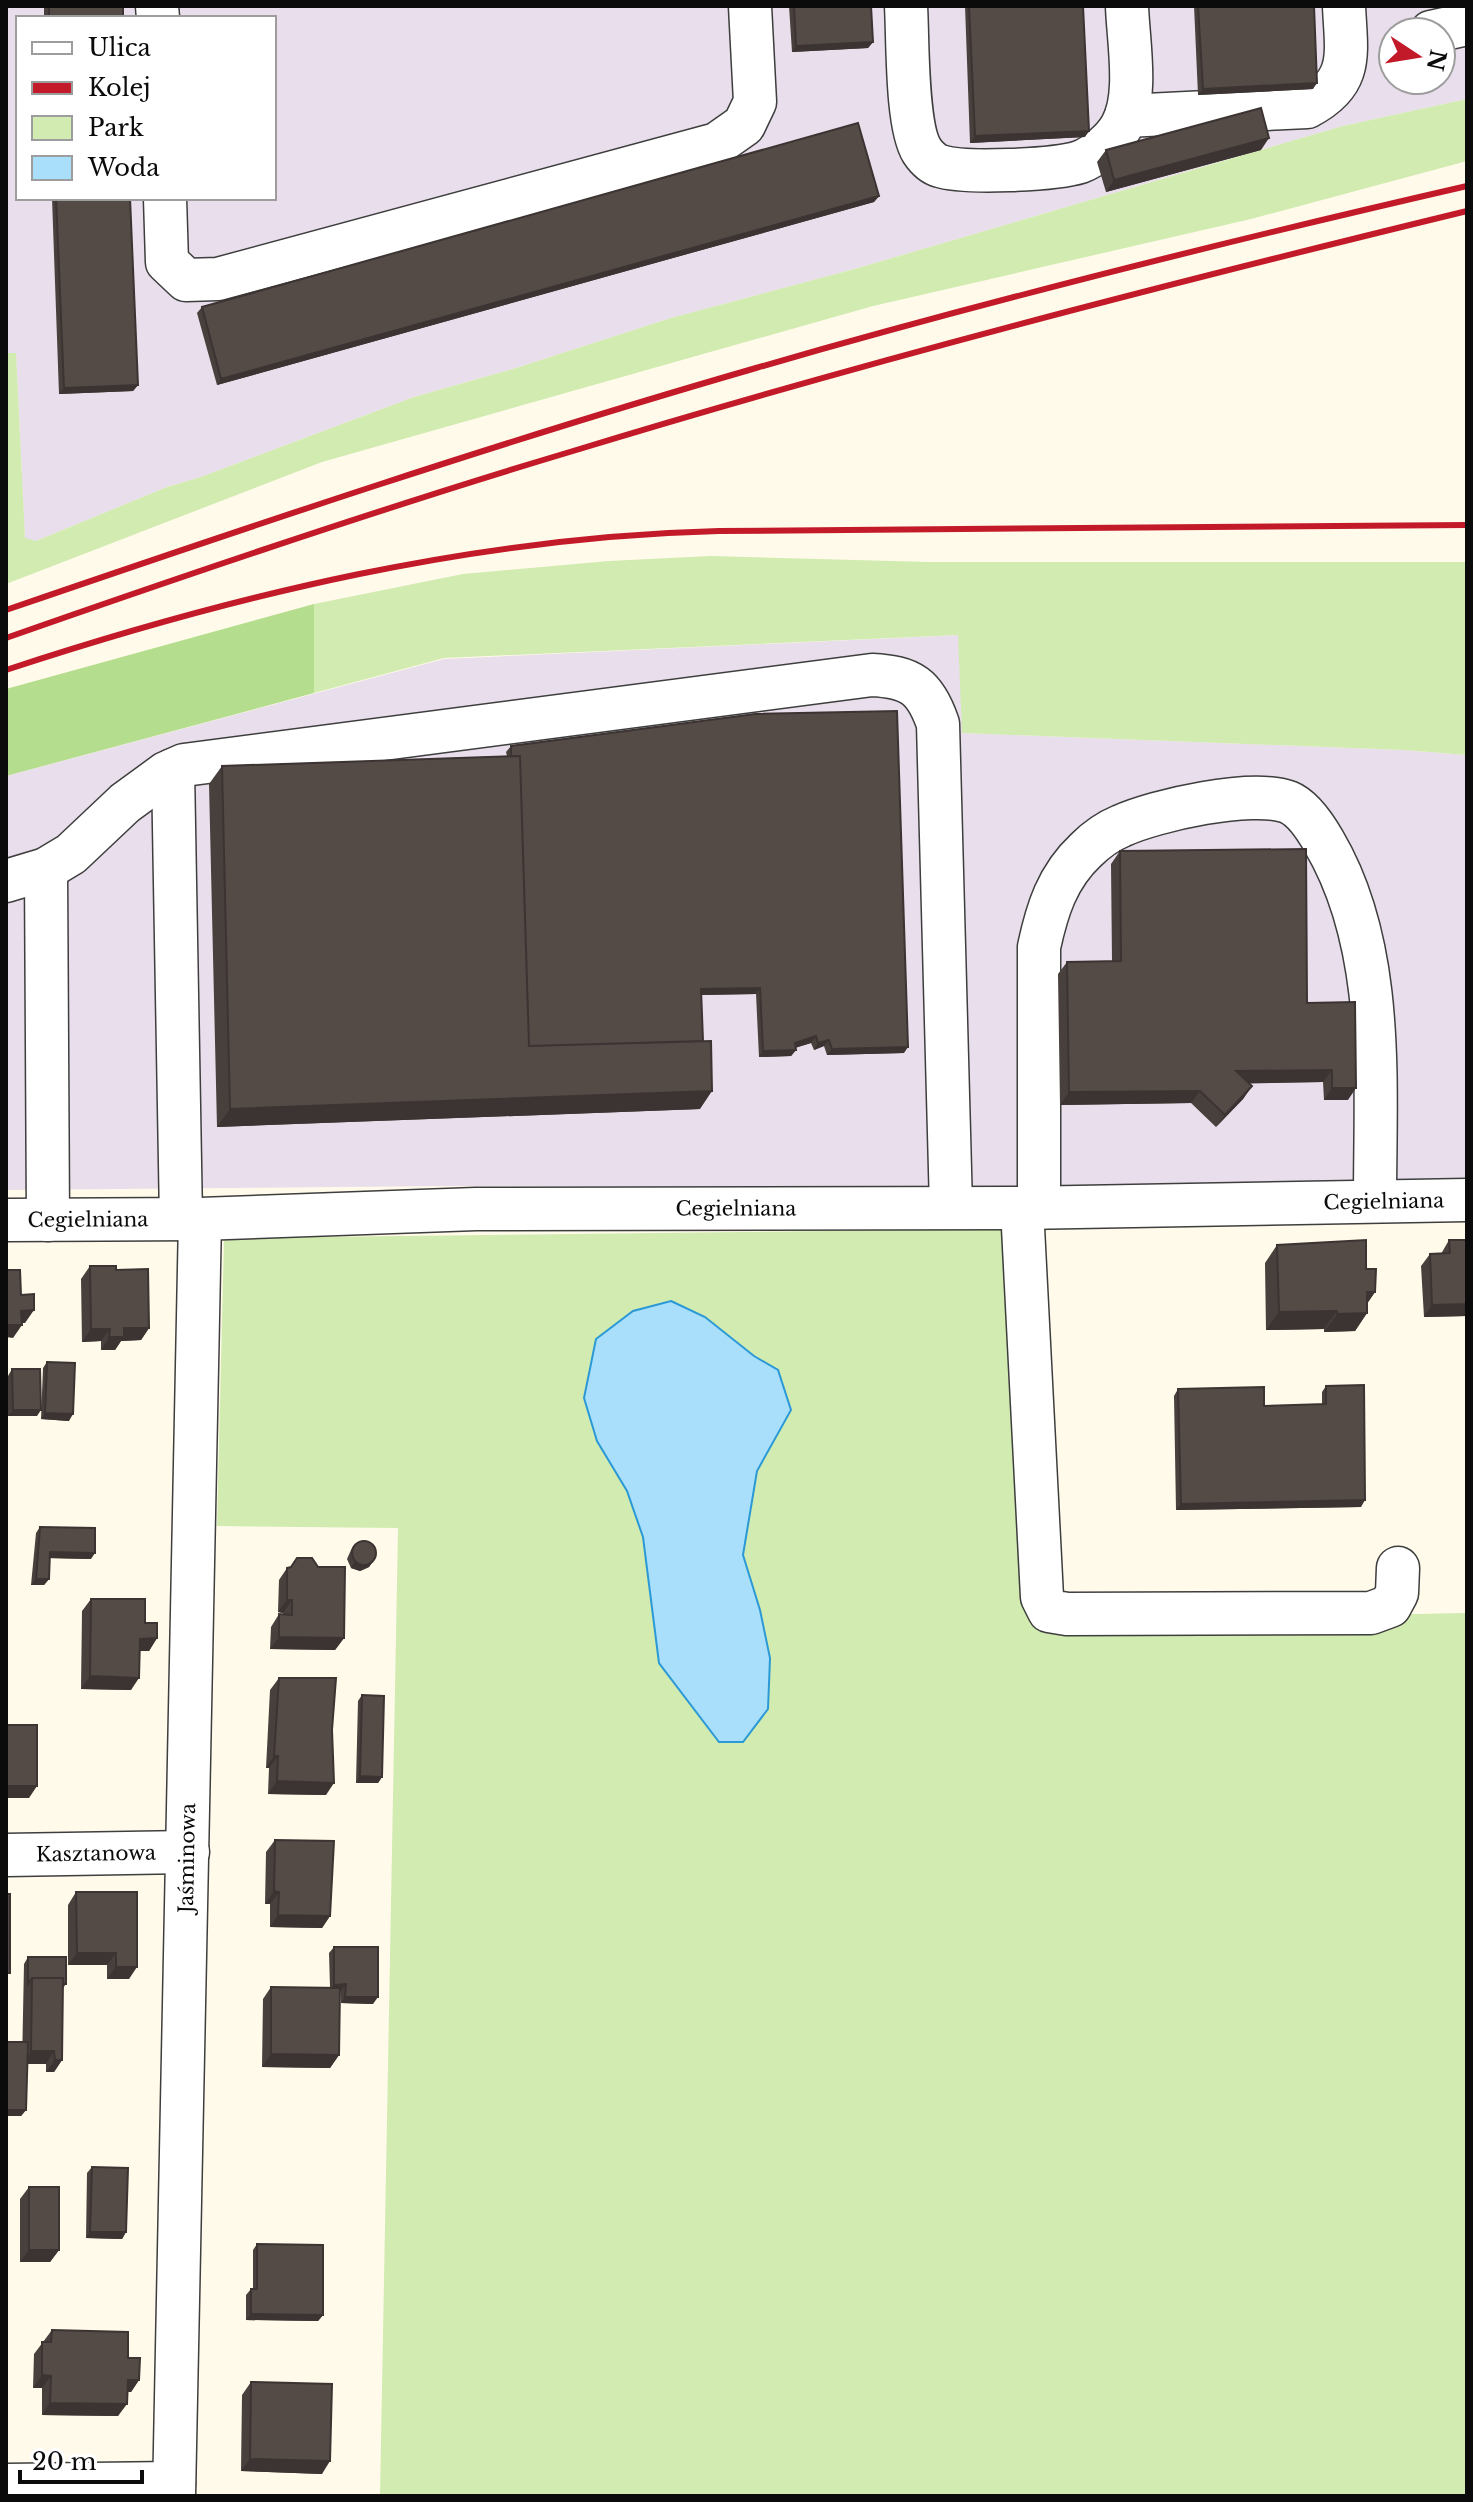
<svg xmlns="http://www.w3.org/2000/svg" width="1473" height="2502" viewBox="0 0 1473 2502" font-family="'Libre Baskerville',serif">
  <style>
    .industrial { fill: #e9deeb; fill-rule: evenodd }
    .green { fill: #d1ebb0; fill-rule: evenodd }
    .forest { fill: #b5dd8e }
    .water { fill: #a9dffa; stroke: #2b99d6; stroke-width: 2 }
    .lines { fill: none; stroke-linecap: round; stroke-linejoin: round }
    .minor-casing { stroke: #3e3e3e; stroke-width: 45 }
    .minor { stroke: #fff; stroke-width: 42 }
    .rail { stroke: #c31a29; stroke-width: 6 }
    .wall { fill: #48403d }
    .shaded-wall { fill: #3b3432 }
    .building { fill: #544b47; stroke: #3b3432; stroke-width: 2 }
    .labels { text-anchor: middle; stroke-width: 8; stroke-linejoin: round; paint-order: stroke }
    .street-label { font-size: 20px; fill: #0b0b0b; stroke: #fff }
  </style>
  <rect width="100%" height="100%" fill="#fffae9"/>
  <path class="industrial" d="M 6,6 L 1467,6 L 1467,99 L 1343,126 L 858,268 L 671,318 L 513,369 L 414,397 L 201,477 L 167,487 L 36,541 L 25,539 L 16,354 L 6,353 ZM 18,18 L 274,18 L 274,198 L 18,198 ZM 1393,32 L 1441,32 L 1441,80 L 1393,80 Z
    M 959,635 L 963,733 L 1404,750 L 1467,755 L 1467,1178 L 975,1189 L 448,1186 L 6,1190 L 6,776 L 444,659 Z"/>
  <path class="green" d="M 1467,99 L 1467,161 L 1251,219 L 873,306 L 322,462 L 6,584 L 6,353 L 16,353 L 25,538 L 36,541 L 167,487 L 201,477 L 414,397 L 513,369 L 671,318 L 858,268 L 1343,126 Z
    M 711,556 L 928,562 L 1467,562 L 1467,755 L 1404,750 L 962,733 L 958,635 L 444,658 L 314,693 L 314,604 L 463,574 L 609,561 Z
    M 1002,1229 L 1052,1621 L 1467,1613 L 1467,2496 L 380,2496 L 398,1528 L 217,1526 L 224,1238 ZM 754,1356 L 778,1370 L 791,1410 L 757,1471 L 743,1555 L 760,1610 L 770,1658 L 768,1709 L 720,1742 L 688,1700 L 650,1596 L 643,1537 L 627,1491 L 597,1441 Z"/>
  <path class="forest" d="M 314,604 L 314,693 L 6,776 L 6,689 Z"/>
  <path class="water" d="M 671,1301 L 705,1317 L 754,1356 L 778,1370 L 791,1410 L 757,1471 L 743,1555 L 760,1610 L 770,1658 L 768,1709 L 743,1742 L 719,1742 L 659,1663 L 643,1537 L 627,1491 L 597,1441 L 584,1398 L 596,1339 L 633,1311 Z"/>
  <g class="lines">
    <g class="minor-casing">
      <g id="minor">
        <path d="M 157,6 L 158,18"/>
        <path d="M 906,6 C 908,39 906,126 922,151 C 926,157 933,164 940,166 C 964,174 1055,170 1080,162 C 1094,157 1114,140 1121,127 C 1139,97 1128,40 1127,6"/>
        <path d="M 1431,32 L 1467,24"/>
        <path d="M 1126,116 L 1307,107 C 1355,82 1346,53 1344,6"/>
        <path d="M 165,198 L 167,262 L 186,280 L 218,279 L 717,144 L 744,125 L 755,102 L 750,6"/>
        <path d="M 173,770 L 181,1219"/>
        <path d="M 46,869 L 48,1220"/>
        <path d="M 6,881 L 46,869 L 71,854 L 125,803 L 166,773 L 184,765 L 872,675 C 911,677 925,686 938,724 L 951,1207"/>
        <path d="M 1039,1207 L 1039,947 C 1047,910 1057,877 1086,850 C 1095,841 1109,831 1121,826 C 1156,810 1251,789 1288,802 C 1303,808 1316,828 1324,842 C 1386,947 1375,1083 1375,1200"/>
        <path d="M 1022,1208 L 1042,1597 L 1049,1611 L 1067,1614 L 1371,1613 L 1390,1606 L 1397,1593 L 1398,1568"/>
        <path id="s1" d="M 6,1220 L 200,1219 L 476,1209 L 1022,1208 L 1467,1200"/>
        <path id="s2" d="M 6,1855 L 188,1852"/>
        <path d="M 6,2485 L 174,2483"/>
        <path id="s3" d="M 174,2496 L 200,1219"/>
      </g>
    </g>
    <use href="#minor" class="minor"/>
    <path class="rail" d="M 6,610 C 254,525 503,441 756,368 C 991,300 1228,241 1467,186
      M 6,638 C 194,572 382,508 573,451 C 868,361 1167,284 1467,211
      M 6,670 C 237,594 476,537 719,531 L 1467,525"/>
  </g>
  <path class="wall" d="M 44,6 L 123,6 L 123,18 L 44,18 Z
    M 789,6 L 871,6 L 873,42 L 868,48 L 792,52 Z
    M 965,6 L 1083,6 L 1085,137 L 970,143 Z
    M 1194,6 L 1314,6 L 1313,89 L 1198,95 Z
    M 1106,150 L 1261,150 L 1106,192 L 1097,162 Z
    M 879,196 L 874,202 L 217,385 L 197,313 L 202,307 Z
    M 52,198 L 130,198 L 138,385 L 133,391 L 59,394 Z
    M 511,746 L 904,1053 L 827,1055 L 824,1046 L 814,1050 L 811,1043 L 795,1048 L 796,1050 L 791,1056 L 759,1057 L 756,994 L 701,995 L 703,1041 L 700,1109 L 217,1127 L 209,784 L 222,766 L 507,756 L 506,752 Z
    M 1120,851 L 1307,1003 L 1348,1100 L 1324,1100 L 1323,1082 L 1248,1083 L 1252,1086 L 1243,1099 L 1216,1127 L 1191,1103 L 1060,1105 L 1058,974 L 1067,962 L 1112,961 L 1111,864 Z
    M 1449,1240 L 1467,1316 L 1424,1317 L 1421,1266 L 1430,1254 L 1441,1254 Z
    M 1277,1245 L 1366,1269 L 1375,1292 L 1367,1303 L 1367,1313 L 1355,1331 L 1324,1332 L 1324,1329 L 1266,1330 L 1265,1263 Z
    M 90,1266 L 116,1270 L 149,1328 L 141,1340 L 121,1341 L 115,1350 L 101,1350 L 101,1341 L 82,1342 L 81,1279 Z
    M 47,1362 L 69,1421 L 41,1419 L 43,1368 Z
    M 12,1369 L 37,1416 L 8,1416 L 8,1376 Z
    M 1326,1386 L 1361,1507 L 1176,1510 L 1174,1396 L 1178,1389 L 1264,1406 L 1322,1404 L 1322,1392 Z
    M 40,1527 L 91,1559 L 49,1558 L 49,1579 L 44,1585 L 31,1585 L 36,1533 Z
    M 355,1544 L 373,1561 L 369,1567 L 360,1571 L 351,1568 L 347,1559 L 351,1550 Z
    M 287,1568 L 344,1638 L 335,1650 L 270,1649 L 271,1627 L 279,1614 L 283,1614 L 283,1613 L 278,1612 L 279,1580 Z
    M 91,1599 L 145,1623 L 157,1638 L 149,1651 L 140,1651 L 131,1690 L 81,1689 L 82,1611 Z
    M 279,1678 L 326,1795 L 268,1794 L 269,1768 L 266,1768 L 270,1690 Z
    M 362,1695 L 382,1777 L 378,1783 L 356,1783 L 358,1701 Z
    M 275,1840 L 330,1916 L 322,1928 L 270,1927 L 270,1904 L 265,1904 L 266,1852 Z
    M 76,1892 L 137,1892 L 129,1979 L 107,1979 L 107,1965 L 68,1965 L 68,1905 Z
    M 334,1947 L 373,2004 L 341,2003 L 341,1991 L 340,1991 L 339,2055 L 330,2068 L 262,2067 L 263,1999 L 271,1987 L 330,1987 L 329,1953 Z
    M 28,1957 L 66,1984 L 63,1988 L 62,2060 L 54,2072 L 46,2072 L 46,2064 L 27,2064 L 26,2110 L 21,2116 L 24,1964 Z
    M 92,2167 L 126,2232 L 122,2239 L 86,2238 L 87,2173 Z
    M 29,2187 L 59,2250 L 50,2262 L 20,2262 L 20,2199 Z
    M 257,2244 L 323,2315 L 318,2321 L 246,2320 L 246,2295 L 251,2289 L 253,2289 L 253,2250 Z
    M 52,2330 L 128,2358 L 139,2380 L 131,2392 L 127,2392 L 118,2416 L 42,2415 L 42,2388 L 33,2388 L 34,2354 Z
    M 251,2382 L 322,2474 L 241,2471 L 242,2395 Z"/>
  <path class="shaded-wall" d="M 873,42 L 868,48 L 792,52 L 796,46 Z
    M 1317,83 L 1313,89 L 1198,95 L 1203,89 Z
    M 1089,131 L 1085,137 L 970,143 L 975,136 Z
    M 1269,138 L 1261,150 L 1106,192 L 1114,180 Z
    M 879,196 L 874,202 L 217,385 L 221,379 Z
    M 138,385 L 133,391 L 59,394 L 64,388 Z
    M 760,988 L 756,994 L 697,995 L 701,989 Z
    M 816,1036 L 811,1043 L 791,1049 L 795,1043 Z
    M 829,1040 L 824,1046 L 814,1050 L 818,1043 Z
    M 908,1047 L 904,1053 L 827,1055 L 832,1049 Z
    M 796,1050 L 791,1056 L 759,1057 L 763,1051 Z
    M 1332,1070 L 1323,1082 L 1228,1084 L 1236,1071 Z
    M 1252,1086 L 1243,1099 L 1216,1127 L 1225,1115 Z
    M 1332,1088 L 1356,1088 L 1348,1100 L 1324,1100 Z
    M 712,1091 L 700,1109 L 217,1127 L 230,1109 Z
    M 1200,1091 L 1191,1103 L 1060,1105 L 1069,1092 Z
    M 1367,1292 L 1375,1292 L 1363,1310 Z
    M 1467,1304 L 1467,1316 L 1424,1317 L 1432,1305 Z
    M 34,1310 L 25,1323 L 13,1323 L 21,1311 Z
    M 1337,1311 L 1324,1329 L 1266,1330 L 1279,1312 Z
    M 1367,1313 L 1355,1331 L 1324,1332 L 1337,1314 Z
    M 6,1325 L 22,1325 L 13,1338 L 6,1337 Z
    M 124,1328 L 149,1328 L 141,1340 L 121,1341 L 115,1350 L 101,1350 L 109,1337 Z
    M 91,1329 L 110,1329 L 101,1341 L 82,1342 Z
    M 13,1410 L 41,1410 L 37,1416 L 8,1416 Z
    M 45,1413 L 73,1414 L 69,1421 L 41,1419 Z
    M 1365,1500 L 1361,1507 L 1176,1510 L 1181,1504 Z
    M 50,1552 L 95,1553 L 91,1559 L 45,1558 Z
    M 355,1561 L 373,1561 L 369,1567 L 360,1571 L 351,1568 Z
    M 36,1579 L 49,1579 L 44,1585 L 31,1585 Z
    M 287,1600 L 292,1600 L 283,1613 L 278,1612 Z
    M 279,1637 L 344,1638 L 335,1650 L 270,1649 Z
    M 157,1638 L 149,1651 L 131,1651 L 140,1639 Z
    M 90,1676 L 139,1678 L 131,1690 L 81,1689 Z
    M 274,1756 L 278,1756 L 269,1768 L 266,1768 Z
    M 360,1776 L 382,1777 L 378,1783 L 356,1783 Z
    M 277,1781 L 334,1783 L 326,1795 L 268,1794 Z
    M 6,1786 L 37,1786 L 29,1798 L 6,1798 Z
    M 274,1891 L 279,1892 L 270,1904 L 265,1904 Z
    M 278,1915 L 330,1916 L 322,1928 L 270,1927 Z
    M 77,1953 L 116,1953 L 107,1965 L 68,1965 Z
    M 116,1967 L 137,1967 L 129,1979 L 107,1979 Z
    M 346,1984 L 341,1991 L 330,1991 L 334,1985 Z
    M 345,1997 L 378,1997 L 373,2004 L 341,2003 Z
    M 31,2051 L 54,2051 L 46,2064 L 23,2064 Z
    M 271,2054 L 339,2055 L 330,2068 L 262,2067 Z
    M 55,2060 L 62,2060 L 54,2072 L 46,2072 Z
    M 6,2110 L 26,2110 L 21,2116 L 6,2116 Z
    M 90,2232 L 126,2232 L 122,2239 L 86,2238 Z
    M 29,2250 L 59,2250 L 50,2262 L 20,2262 Z
    M 251,2314 L 323,2315 L 318,2321 L 246,2320 Z
    M 42,2375 L 51,2376 L 42,2388 L 33,2388 Z
    M 128,2380 L 139,2380 L 131,2392 L 119,2392 Z
    M 50,2403 L 127,2404 L 118,2416 L 42,2415 Z
    M 250,2459 L 330,2461 L 322,2474 L 241,2471 Z"/>
  <path class="building" d="M 49,6 L 123,6 L 123,18 L 49,18 Z
    M 794,6 L 871,6 L 873,42 L 796,46 Z
    M 969,6 L 1083,6 L 1089,131 L 975,136 Z
    M 1198,6 L 1314,6 L 1317,83 L 1203,89 Z
    M 1261,108 L 1269,138 L 1114,180 L 1106,150 Z
    M 858,123 L 879,196 L 221,379 L 202,307 Z
    M 56,198 L 130,198 L 138,385 L 64,388 Z
    M 897,711 L 908,1047 L 832,1049 L 829,1040 L 818,1043 L 816,1036 L 795,1043 L 796,1050 L 763,1051 L 760,988 L 701,989 L 703,1041 L 529,1046 L 520,756 L 511,756 L 511,746 L 755,714 Z
    M 520,756 L 529,1046 L 711,1041 L 712,1091 L 230,1109 L 222,766 Z
    M 1306,849 L 1307,1003 L 1355,1002 L 1356,1088 L 1332,1088 L 1332,1070 L 1236,1071 L 1252,1086 L 1225,1115 L 1200,1091 L 1069,1092 L 1067,962 L 1121,961 L 1120,851 Z
    M 1366,1240 L 1366,1269 L 1376,1269 L 1375,1292 L 1367,1292 L 1367,1313 L 1337,1314 L 1337,1311 L 1279,1312 L 1277,1245 Z
    M 1449,1240 L 1467,1240 L 1467,1304 L 1432,1305 L 1430,1254 L 1450,1253 Z
    M 90,1266 L 116,1266 L 116,1270 L 148,1269 L 149,1328 L 124,1328 L 124,1337 L 109,1337 L 110,1329 L 91,1329 Z
    M 6,1270 L 20,1270 L 21,1295 L 34,1294 L 34,1310 L 21,1311 L 22,1325 L 6,1325 Z
    M 47,1362 L 75,1363 L 73,1414 L 45,1413 Z
    M 12,1369 L 40,1369 L 41,1410 L 13,1410 Z
    M 1364,1385 L 1365,1500 L 1181,1504 L 1178,1389 L 1264,1387 L 1264,1406 L 1326,1404 L 1326,1386 Z
    M 40,1527 L 95,1528 L 95,1553 L 50,1552 L 49,1579 L 36,1579 Z
    M352 1553a12 12 0 1 1 24 0a12 12 0 1 1-24 0Z
    M 297,1558 L 312,1558 L 318,1567 L 345,1567 L 344,1638 L 279,1637 L 279,1614 L 292,1615 L 292,1600 L 287,1600 L 287,1568 L 291,1567 Z
    M 91,1599 L 145,1599 L 145,1623 L 157,1623 L 157,1638 L 140,1639 L 139,1678 L 90,1676 Z
    M 279,1678 L 336,1678 L 332,1730 L 334,1783 L 277,1781 L 278,1756 L 274,1756 Z
    M 362,1695 L 384,1696 L 382,1777 L 360,1776 Z
    M 6,1725 L 37,1725 L 37,1786 L 6,1786 Z
    M 275,1840 L 334,1841 L 330,1916 L 278,1915 L 279,1892 L 274,1891 Z
    M 76,1892 L 137,1892 L 137,1967 L 116,1967 L 116,1953 L 77,1953 Z
    M 6,1894 L 10,1894 L 10,1973 L 6,1973 Z
    M 334,1947 L 378,1947 L 378,1997 L 345,1997 L 346,1984 L 334,1985 Z
    M 28,1957 L 66,1957 L 66,1984 L 63,1984 L 63,1978 L 32,1978 L 28,1984 Z
    M 32,1978 L 63,1978 L 62,2060 L 55,2060 L 54,2051 L 31,2051 Z
    M 271,1987 L 340,1988 L 339,2055 L 271,2054 Z
    M 6,2042 L 28,2042 L 26,2110 L 6,2110 Z
    M 92,2167 L 128,2168 L 126,2232 L 90,2232 Z
    M 29,2187 L 59,2187 L 59,2250 L 29,2250 Z
    M 257,2244 L 323,2245 L 323,2315 L 251,2314 L 251,2289 L 257,2289 Z
    M 52,2330 L 128,2332 L 128,2358 L 140,2358 L 139,2380 L 128,2380 L 127,2404 L 50,2403 L 51,2376 L 42,2375 L 42,2342 L 51,2342 Z
    M 251,2382 L 332,2384 L 330,2461 L 250,2459 Z"/>
  <g class="labels">
    <g class="street-label">
      <text dy="7" stroke="none"><textPath href="#s1" startOffset="1378">Cegielniana</textPath></text>
      <text dy="7" stroke="none"><textPath href="#s1" startOffset="730">Cegielniana</textPath></text>
      <text dy="7" stroke="none"><textPath href="#s1" startOffset="82">Cegielniana</textPath></text>
      <text dy="7" stroke="none"><textPath href="#s2" startOffset="90">Kasztanowa</textPath></text>
      <text dy="7" stroke="none"><textPath href="#s3" startOffset="638">Jaśminowa</textPath></text>
    </g>
  </g>
  <rect width="1473" height="2502" fill="none" stroke="#0b0b0b" stroke-width="16"/>
  <rect x="16" y="16" width="260" height="184" fill="#ffffff" stroke="#9d9d9d" stroke-width="2"/>
  <rect x="32" y="42" width="40" height="12" fill="#ffffff" stroke="#9d9d9d" stroke-width="2"/>
  <text x="88" y="56" font-size="24" fill="#0b0b0b">Ulica</text>
  <rect x="32" y="82" width="40" height="12" fill="#c31a29" stroke="#9d9d9d" stroke-width="2"/>
  <text x="88" y="96" font-size="24" fill="#0b0b0b">Kolej</text>
  <rect x="32" y="116" width="40" height="24" fill="#d1ebb0" stroke="#9d9d9d" stroke-width="2"/>
  <text x="88" y="136" font-size="24" fill="#0b0b0b">Park</text>
  <rect x="32" y="156" width="40" height="24" fill="#a9dffa" stroke="#9d9d9d" stroke-width="2"/>
  <text x="88" y="176" font-size="24" fill="#0b0b0b">Woda</text>
  <g transform="translate(1417 56) rotate(102)"><circle r="38" fill="#ffffff" stroke="#9d9d9d" stroke-width="2"/>
  <path d="M0-6L14 30L0 20L-14 30Z" fill="#c31a29"/>
  <text y="-12" font-size="22" font-weight="bold" text-anchor="middle" fill="#0b0b0b">N</text>
  </g>
  <path d="M20 2470v12h122v-12" fill="none" stroke="#0b0b0b" stroke-width="4"/>
  <text x="32" y="2470" font-size="24" fill="#0b0b0b" stroke="#ffffff" stroke-width="6" paint-order="stroke">20 m</text>
</svg>
